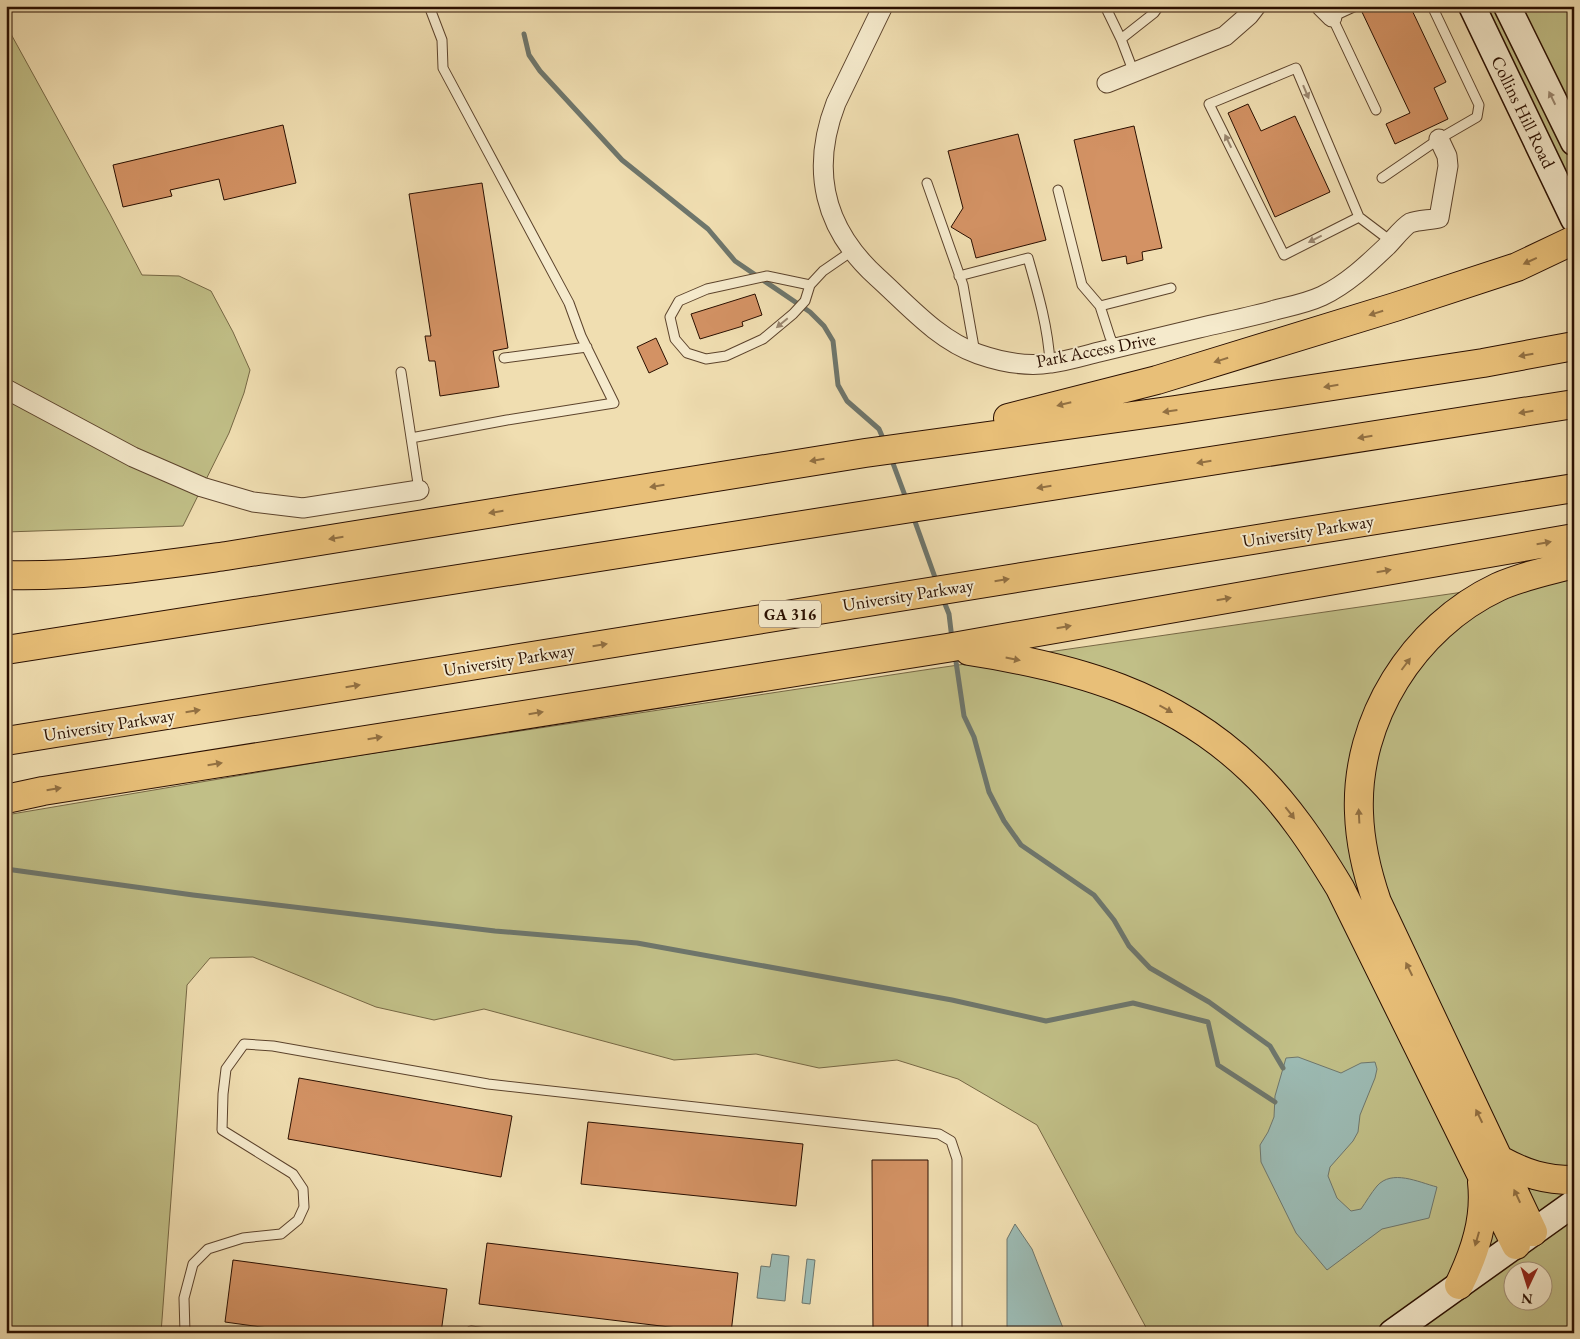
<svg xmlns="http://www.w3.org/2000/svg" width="1580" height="1339" viewBox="0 0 1580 1339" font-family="'EB Garamond',serif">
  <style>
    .green { fill: #c1bf87; stroke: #766744; fill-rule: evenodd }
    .water { fill: #9cbbb4; stroke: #6e766c }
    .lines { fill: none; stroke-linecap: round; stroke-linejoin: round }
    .stream { stroke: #6e766c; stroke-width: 5 }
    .building { fill: #d39264; stroke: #2a0f00 }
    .lane-casing { stroke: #5c432c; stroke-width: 11 }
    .street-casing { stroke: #5c432c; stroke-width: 21 }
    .secondary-casing { stroke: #2a0f00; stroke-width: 29 }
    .highway-casing { stroke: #2a0f00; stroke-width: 30 }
    .lane { stroke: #f5eacc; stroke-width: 9 }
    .street { stroke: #f5eacc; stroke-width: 19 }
    .secondary { stroke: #f5eacc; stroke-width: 26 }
    .highway { stroke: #e8bf78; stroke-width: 28 }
    .oneway { fill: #9a8770 }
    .oneway2 { fill: #927042 }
    .labels { text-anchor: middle; stroke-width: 4; stroke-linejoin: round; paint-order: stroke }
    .shield { fill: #f5eacc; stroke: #67513d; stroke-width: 1 }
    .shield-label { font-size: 16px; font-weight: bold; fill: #2a0f00 }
    .street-label { font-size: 18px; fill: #2a0f00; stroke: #f5eacc }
  </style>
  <rect width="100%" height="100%" fill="#f0deb1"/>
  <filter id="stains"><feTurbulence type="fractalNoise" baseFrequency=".004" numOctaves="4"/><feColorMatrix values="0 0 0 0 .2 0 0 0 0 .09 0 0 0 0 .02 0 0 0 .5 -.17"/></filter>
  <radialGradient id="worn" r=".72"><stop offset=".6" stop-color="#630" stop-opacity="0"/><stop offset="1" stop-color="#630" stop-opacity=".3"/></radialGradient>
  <path class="green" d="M 1477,6 L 1574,6 L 1574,194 Z
    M 6,25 L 110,214 L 142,275 L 179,276 L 211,291 L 233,332 L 250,370 L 244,393 L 229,433 L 183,526 L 6,532 Z
    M 1574,576 L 1574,1333 L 1149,1333 L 1037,1125 L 958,1079 L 897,1060 L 819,1068 L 756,1054 L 674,1060 L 484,1009 L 434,1020 L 376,1007 L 253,957 L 210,958 L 187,985 L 161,1333 L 6,1333 L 6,815 L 361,755 L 924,670 ZM 1512,1272 L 1542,1272 L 1542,1302 L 1512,1302 Z"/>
  <path class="water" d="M 1298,1057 L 1341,1073 L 1361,1063 L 1375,1062 L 1377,1069 L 1375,1078 L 1360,1115 L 1358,1132 L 1353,1141 L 1330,1167 L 1328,1176 L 1337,1198 L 1351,1211 L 1361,1209 C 1366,1202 1371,1193 1377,1186 C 1392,1169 1418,1182 1437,1187 L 1429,1218 L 1382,1229 L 1327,1270 L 1296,1233 L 1261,1162 L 1260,1145 L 1268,1132 L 1274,1117 L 1275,1096 L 1286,1058 Z
    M 1015,1224 L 1032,1249 L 1065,1333 L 1007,1333 L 1007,1239 Z
    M 772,1254 L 789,1256 L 785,1301 L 757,1298 L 761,1266 L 770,1267 Z
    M 807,1259 L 815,1260 L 810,1304 L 802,1303 Z"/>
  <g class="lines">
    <path class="stream" d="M 524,34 L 529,55 L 540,71 L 622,160 L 708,229 L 735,261 L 810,312 L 824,326 L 833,341 L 838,385 L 847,401 L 879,429 L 885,443
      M 891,458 L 907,501
      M 913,516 L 937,583
      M 943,599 L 949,614 L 952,639
      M 955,655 L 964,716 L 974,737 L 989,792 L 1004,821 L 1021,845 L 1094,895 L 1114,920 L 1129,946 L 1150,968 L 1209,1002 L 1270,1046 L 1283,1068
      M 6,869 L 193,895 L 495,931 L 637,943 L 952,1000 L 1046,1021 L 1133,1003 L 1208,1022 L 1218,1065 L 1275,1102"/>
  </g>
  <path class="building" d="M 1375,6 L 1410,6 L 1446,82 L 1434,88 L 1448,119 L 1395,144 L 1386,124 L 1410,113 L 1362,12 Z
    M 1248,104 L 1261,131 L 1295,116 L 1330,192 L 1275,217 L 1228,113 Z
    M 283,125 L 296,183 L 224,200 L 219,179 L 170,190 L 172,196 L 123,207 L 113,165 Z
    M 1134,126 L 1162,248 L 1142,252 L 1143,260 L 1127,264 L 1126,256 L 1102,261 L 1074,140 Z
    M 1018,134 L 1046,240 L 976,258 L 971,239 L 951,227 L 963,208 L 948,151 Z
    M 482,183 L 508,348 L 493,351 L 499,387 L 440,396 L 435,361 L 429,361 L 425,336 L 431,336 L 409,194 Z
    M 755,294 L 762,315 L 742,322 L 743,326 L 700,339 L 691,314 Z
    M 656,338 L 668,364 L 649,373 L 637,347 Z
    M 299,1078 L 512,1116 L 501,1177 L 288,1139 Z
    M 588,1122 L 803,1144 L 796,1206 L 581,1184 Z
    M 872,1160 L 928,1160 L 928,1333 L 873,1333 Z
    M 487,1243 L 738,1273 L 731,1333 L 719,1333 L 479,1304 Z
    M 233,1260 L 447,1289 L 441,1333 L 304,1333 L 225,1322 Z"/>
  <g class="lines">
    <g class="lane-casing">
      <path id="lane" d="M 1105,6 L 1121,39 L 1134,73
        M 1356,6 L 1332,17 L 1376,110
        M 1121,39 L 1154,13 L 1159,6
        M 1382,178 L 1439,139 L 1477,117 L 1479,105 L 1432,6
        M 927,183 L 963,285 L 975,353
        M 1058,190 L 1082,285 L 1100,306 L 1110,337 L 1115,348
        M 1359,217 L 1284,255 L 1209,104 L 1296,68 L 1359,217 L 1392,242
        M 959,276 L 1028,258 C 1038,293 1048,327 1050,363
        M 810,285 L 767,276 L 707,289 L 679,301 L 670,317 L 675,339 L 687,353 L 706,359 L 726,356 L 763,339 L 793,314 L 805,301 L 810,285 L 823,271 L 852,251
        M 1100,306 L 1171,288
        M 504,358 L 587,347
        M 401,372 L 419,490
        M 411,438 L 507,420 L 614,403 L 581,336 L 569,303 L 443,68 L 442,40 L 429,6
        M 185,1333 L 184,1298 L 193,1264 L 208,1249 L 243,1238 L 281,1234 L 298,1220 L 304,1207 L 303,1189 L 293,1174 L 222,1130 L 223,1094 L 226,1069 L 244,1044 L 273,1046 L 488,1084 L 939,1134 L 951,1141 L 957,1159 L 957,1333
        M 471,1333 L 471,1331 L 487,1333"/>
    </g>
    <g class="street-casing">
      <path id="street" d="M 883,6 L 836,103 C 810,170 824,229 877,277 C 908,305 938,340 978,354 C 1001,362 1027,367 1051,363 C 1067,361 1083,356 1099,352 C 1132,344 1165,336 1199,328 C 1224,322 1250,317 1275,310 C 1291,306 1307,303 1322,296 C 1347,284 1367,265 1387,246 C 1393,240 1403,227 1410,223 C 1418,220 1430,220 1439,218 L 1448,166 L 1447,156 L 1439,139
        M 1321,6 L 1332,17
        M 1107,83 L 1225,36 L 1249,15 L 1256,6
        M 6,389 L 133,457 L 202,487 L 253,502 L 303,508 L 419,490"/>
    </g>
    <g class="secondary-casing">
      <path id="secondary" d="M 1472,6 L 1574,219
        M 1507,6 L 1574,142
        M 1392,1333 L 1574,1203"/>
    </g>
    <g class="highway-casing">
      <path id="highway" d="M 1008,418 L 1157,380 L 1395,307 L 1517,267 L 1574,240
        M 6,575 C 80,577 154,566 226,556 L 865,453 L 1175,410 L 1483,363 L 1574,346
        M 6,650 L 1574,404
        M 969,651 C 1074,667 1172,694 1251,770 C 1287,804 1314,845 1340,888 L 1516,1245
        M 6,741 L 1574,488
        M 6,799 L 43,791 L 947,648 L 1574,538
        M 1500,1160 C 1526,1174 1544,1180 1574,1180
        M 1533,1232 L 1377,902 C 1367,873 1360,844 1359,813 C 1355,720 1413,627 1498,587 C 1522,576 1548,571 1574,564
        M 1459,1285 C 1475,1252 1486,1219 1482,1182"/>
    </g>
    <use href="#lane" class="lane"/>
    <use href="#street" class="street"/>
    <use href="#secondary" class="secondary"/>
    <use href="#highway" class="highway"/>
  </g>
  <defs><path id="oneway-solid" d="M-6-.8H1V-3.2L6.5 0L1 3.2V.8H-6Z" transform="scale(1.25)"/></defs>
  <g class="oneway">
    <use href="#oneway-solid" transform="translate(1306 92) rotate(67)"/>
    <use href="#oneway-solid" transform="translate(1552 98) rotate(-116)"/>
    <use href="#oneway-solid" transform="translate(1228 141) rotate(-116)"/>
    <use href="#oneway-solid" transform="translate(1315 239) rotate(153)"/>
    <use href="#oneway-solid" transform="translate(782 323) rotate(140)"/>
  </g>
  <g class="oneway2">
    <use href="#oneway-solid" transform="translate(1530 261) rotate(155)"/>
    <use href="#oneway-solid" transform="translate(1376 313) rotate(163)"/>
    <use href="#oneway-solid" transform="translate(1526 355) rotate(170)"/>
    <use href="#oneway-solid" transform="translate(1221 360) rotate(163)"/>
    <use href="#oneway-solid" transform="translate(1331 386) rotate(171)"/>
    <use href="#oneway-solid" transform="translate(1064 404) rotate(166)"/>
    <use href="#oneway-solid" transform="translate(1170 411) rotate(172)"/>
    <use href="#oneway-solid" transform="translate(1526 412) rotate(171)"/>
    <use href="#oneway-solid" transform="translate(1365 437) rotate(171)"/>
    <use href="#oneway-solid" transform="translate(817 460) rotate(171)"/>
    <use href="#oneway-solid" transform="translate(1204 462) rotate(171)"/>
    <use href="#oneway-solid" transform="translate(657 486) rotate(171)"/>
    <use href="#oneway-solid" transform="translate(1044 487) rotate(171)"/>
    <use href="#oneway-solid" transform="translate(496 512) rotate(171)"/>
    <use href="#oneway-solid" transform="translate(336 538) rotate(171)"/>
    <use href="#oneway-solid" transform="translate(1544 543) rotate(-10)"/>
    <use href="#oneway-solid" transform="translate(1384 571) rotate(-10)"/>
    <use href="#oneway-solid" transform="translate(1002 580) rotate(-9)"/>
    <use href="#oneway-solid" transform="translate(1224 599) rotate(-10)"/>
    <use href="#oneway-solid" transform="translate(1064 627) rotate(-10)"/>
    <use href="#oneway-solid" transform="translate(600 645) rotate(-9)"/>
    <use href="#oneway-solid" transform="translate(1013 659) rotate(11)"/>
    <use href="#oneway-solid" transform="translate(1406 664) rotate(-53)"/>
    <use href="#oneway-solid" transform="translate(353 686) rotate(-9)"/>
    <use href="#oneway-solid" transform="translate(1166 709) rotate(29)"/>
    <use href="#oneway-solid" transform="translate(193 711) rotate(-9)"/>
    <use href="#oneway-solid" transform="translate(536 713) rotate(-9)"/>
    <use href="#oneway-solid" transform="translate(375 738) rotate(-9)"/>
    <use href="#oneway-solid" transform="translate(215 764) rotate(-9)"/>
    <use href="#oneway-solid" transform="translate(54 789) rotate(-9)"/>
    <use href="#oneway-solid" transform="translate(1290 813) rotate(52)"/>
    <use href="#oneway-solid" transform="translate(1359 816) rotate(-93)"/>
    <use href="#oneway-solid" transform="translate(1409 969) rotate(-116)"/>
    <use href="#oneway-solid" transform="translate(1479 1116) rotate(-116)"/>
    <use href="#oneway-solid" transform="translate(1517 1196) rotate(-115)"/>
    <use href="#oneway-solid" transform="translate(1477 1239) rotate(106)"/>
  </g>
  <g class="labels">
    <rect class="shield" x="759" y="600.5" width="62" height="27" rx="4"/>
    <g class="shield-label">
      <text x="790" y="620">GA 316</text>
    </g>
    <g class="street-label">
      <text transform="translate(1523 112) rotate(64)" y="6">Collins Hill Road</text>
      <text transform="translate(1096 350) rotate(-11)" y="6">Park Access Drive</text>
      <text transform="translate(1308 531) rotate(-9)" y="6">University Parkway</text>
      <text transform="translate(908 595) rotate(-9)" y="6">University Parkway</text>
      <text transform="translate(509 660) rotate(-9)" y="6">University Parkway</text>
      <text transform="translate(109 725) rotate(-9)" y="6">University Parkway</text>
    </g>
  </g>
  <rect width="1580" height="1339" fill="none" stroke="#f0deb1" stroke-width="25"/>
  <rect x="8" y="8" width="1565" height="1324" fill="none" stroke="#2a0f00" stroke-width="2.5"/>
  <rect x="12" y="12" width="1555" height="1314" fill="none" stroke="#2a0f00"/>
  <g transform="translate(1528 1286) rotate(184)"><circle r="24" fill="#f5eacc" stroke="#a4927a"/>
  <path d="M0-4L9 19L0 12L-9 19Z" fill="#8f2418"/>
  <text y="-8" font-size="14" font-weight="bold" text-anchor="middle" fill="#2a0f00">N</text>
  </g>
  <rect width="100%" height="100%" filter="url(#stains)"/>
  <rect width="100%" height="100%" fill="url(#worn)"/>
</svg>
